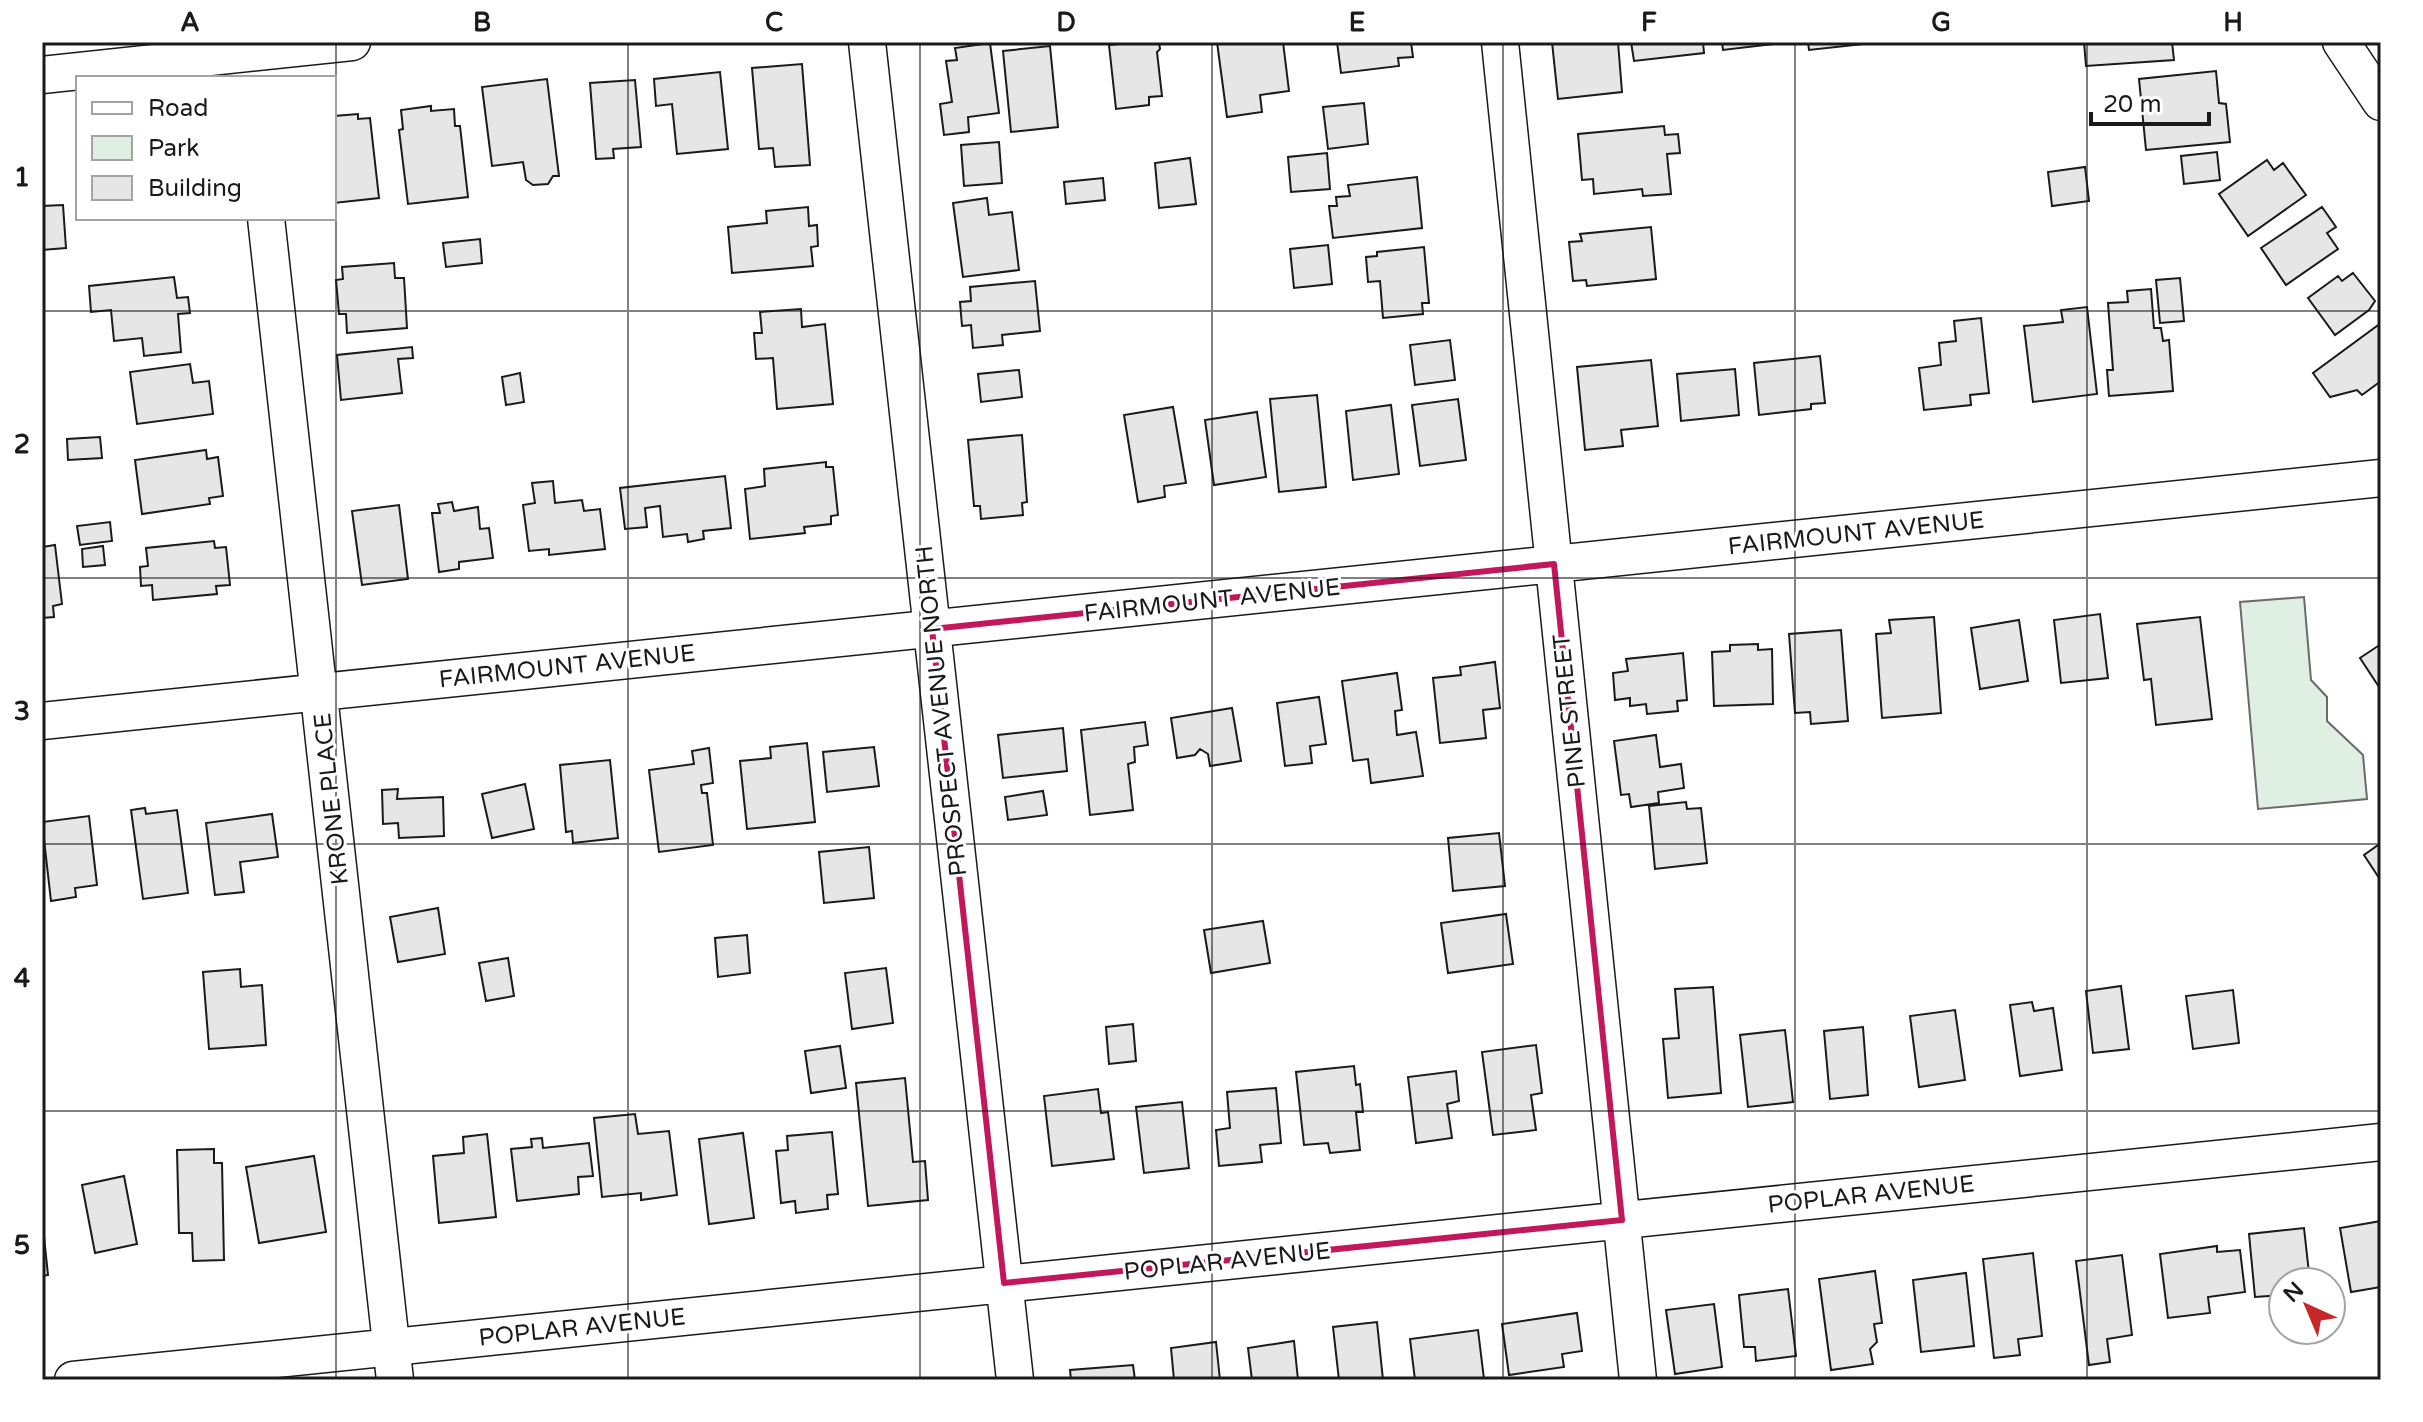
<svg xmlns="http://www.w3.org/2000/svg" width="2423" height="1422" viewBox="0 0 2423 1422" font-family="'Varela Round',sans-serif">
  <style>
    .green { fill: #e0efe3; stroke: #6a6a6a; stroke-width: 2 }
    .building { fill: #e6e6e6; stroke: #1a1a1a; stroke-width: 2 }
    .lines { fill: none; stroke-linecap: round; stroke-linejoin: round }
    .minor-casing { stroke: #1a1a1a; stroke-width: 39 }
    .minor { stroke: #fff; stroke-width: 36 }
    .marked { fill: none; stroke: #c2185b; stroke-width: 6; stroke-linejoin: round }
    .grid { fill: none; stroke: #1a1a1a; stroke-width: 2; stroke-opacity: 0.55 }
    .labels { text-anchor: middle; stroke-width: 6; stroke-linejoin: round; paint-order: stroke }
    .street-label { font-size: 24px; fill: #1a1a1a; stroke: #fff }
    .neatline { fill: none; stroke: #1a1a1a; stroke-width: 3 }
    .grid-label { font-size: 26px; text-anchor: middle; font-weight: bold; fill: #1a1a1a }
  </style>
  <rect width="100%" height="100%" fill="#fff"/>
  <path class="green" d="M 2304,597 L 2311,680 L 2327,697 L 2327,721 L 2363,755 L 2367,799 L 2258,809 L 2240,602 Z"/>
  <path class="building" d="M 1139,42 L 1159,42 L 1160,49 L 1157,52 L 1162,96 L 1149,97 L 1149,105 L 1116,109 L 1109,45 Z
    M 1217,42 L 1283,42 L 1289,91 L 1260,95 L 1262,112 L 1227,117 Z
    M 1337,42 L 1411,42 L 1413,57 L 1398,58 L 1399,66 L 1341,73 Z
    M 1552,42 L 1618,42 L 1622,92 L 1558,99 Z
    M 1631,42 L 1703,42 L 1704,53 L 1634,61 Z
    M 1722,42 L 1790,42 L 1723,50 Z
    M 1808,42 L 1882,42 L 1809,50 Z
    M 2084,42 L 2172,42 L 2174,60 L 2086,66 Z
    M 990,43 L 999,113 L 968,117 L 969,132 L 944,135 L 940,104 L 952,102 L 946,61 L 957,60 L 955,48 Z
    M 1050,46 L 1058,127 L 1011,132 L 1003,51 Z
    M 802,64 L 810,165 L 775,167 L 773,148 L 759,149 L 752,68 Z
    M 2216,71 L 2219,103 L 2226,104 L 2230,142 L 2146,150 L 2139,79 Z
    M 720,72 L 728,149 L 677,154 L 672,104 L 656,106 L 654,79 Z
    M 547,79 L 559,176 L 553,176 L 548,184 L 533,185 L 526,180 L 523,162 L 492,166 L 482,87 Z
    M 635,80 L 641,147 L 613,149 L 614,158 L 596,159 L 590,83 Z
    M 1364,103 L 1368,144 L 1328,149 L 1323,107 Z
    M 431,106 L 431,111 L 454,109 L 455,126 L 460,126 L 468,197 L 408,204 L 399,130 L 403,129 L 401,110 Z
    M 358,114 L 358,119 L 370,118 L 379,198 L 334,203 L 334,116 Z
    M 1664,126 L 1665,135 L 1678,134 L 1680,153 L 1667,154 L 1671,194 L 1643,196 L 1642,189 L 1594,194 L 1593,179 L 1582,180 L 1578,134 Z
    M 999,142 L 1002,183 L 964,186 L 961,145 Z
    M 2217,152 L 2220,180 L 2184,184 L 2181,156 Z
    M 1327,153 L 1330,189 L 1291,192 L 1288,157 Z
    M 1190,158 L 1196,204 L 1159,208 L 1155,163 Z
    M 2267,160 L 2274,170 L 2283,163 L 2306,195 L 2248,236 L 2219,194 Z
    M 2085,167 L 2089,201 L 2052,206 L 2048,172 Z
    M 1417,177 L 1422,228 L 1333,238 L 1329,206 L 1337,206 L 1336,197 L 1350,196 L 1348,185 Z
    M 1103,178 L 1105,200 L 1066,204 L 1064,182 Z
    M 987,198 L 989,215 L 1012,212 L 1019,270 L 963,277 L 953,203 Z
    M 63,205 L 66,248 L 42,250 L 42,206 Z
    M 808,207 L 809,226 L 817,225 L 818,246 L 811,247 L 813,266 L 732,273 L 728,227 L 767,223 L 766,211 Z
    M 2322,207 L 2336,227 L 2327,233 L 2338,249 L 2286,285 L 2261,248 Z
    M 1651,227 L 1656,279 L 1587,286 L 1586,280 L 1573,281 L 1569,242 L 1582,241 L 1580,234 Z
    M 480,239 L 482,263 L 446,267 L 443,243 Z
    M 1328,245 L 1332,284 L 1294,288 L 1290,249 Z
    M 1424,247 L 1429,303 L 1422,303 L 1423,314 L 1383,318 L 1380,281 L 1368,282 L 1366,257 L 1377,256 L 1377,252 Z
    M 394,263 L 395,278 L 404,278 L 407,328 L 347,333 L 346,314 L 339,314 L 336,280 L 343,279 L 342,267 Z
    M 2353,273 L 2375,301 L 2369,310 L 2335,335 L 2308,298 L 2338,276 L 2342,281 Z
    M 174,277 L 177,298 L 188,297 L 190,313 L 178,314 L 181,352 L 144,356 L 142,338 L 114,341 L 111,310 L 91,312 L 89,286 Z
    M 2180,278 L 2184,321 L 2160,323 L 2156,280 Z
    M 1035,281 L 1040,331 L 1002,335 L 1003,345 L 973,348 L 971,325 L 962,326 L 960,302 L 971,301 L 970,287 Z
    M 2151,289 L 2154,328 L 2161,328 L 2163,341 L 2169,340 L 2173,391 L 2109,396 L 2107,370 L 2113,370 L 2108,303 L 2128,302 L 2127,291 Z
    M 2087,307 L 2097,394 L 2033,402 L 2024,326 L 2063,322 L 2061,310 Z
    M 801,309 L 802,327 L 825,324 L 833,404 L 777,409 L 773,358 L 756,359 L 754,333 L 762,333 L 760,312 Z
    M 1981,318 L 1989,393 L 1970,395 L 1971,405 L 1924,410 L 1919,368 L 1941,365 L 1939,343 L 1956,341 L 1954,321 Z
    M 2381,323 L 2381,381 L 2362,395 L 2357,390 L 2330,397 L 2313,373 Z
    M 1450,340 L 1455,380 L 1415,385 L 1410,345 Z
    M 412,347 L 413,358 L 398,359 L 402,393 L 341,400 L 337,355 Z
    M 1820,356 L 1825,403 L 1811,404 L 1811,409 L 1759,415 L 1754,363 Z
    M 1651,360 L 1658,426 L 1621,430 L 1623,446 L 1585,450 L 1577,367 Z
    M 190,364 L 193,383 L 209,381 L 213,414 L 137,424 L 130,372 Z
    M 1735,369 L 1739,415 L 1681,421 L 1677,374 Z
    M 1019,370 L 1022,397 L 981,402 L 978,374 Z
    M 520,373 L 524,402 L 506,405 L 502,377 Z
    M 1317,395 L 1326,487 L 1279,492 L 1270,399 Z
    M 1458,399 L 1466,460 L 1420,466 L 1412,405 Z
    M 1391,405 L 1399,474 L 1353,480 L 1346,411 Z
    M 1173,407 L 1186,483 L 1164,486 L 1165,497 L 1138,502 L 1124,415 Z
    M 1257,412 L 1266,477 L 1214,485 L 1205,420 Z
    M 1022,435 L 1027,502 L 1022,503 L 1023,515 L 981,519 L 980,506 L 974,506 L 968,440 Z
    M 100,437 L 102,458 L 68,460 L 67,439 Z
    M 206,450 L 207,459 L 218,457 L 223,496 L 209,498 L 210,504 L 142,514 L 135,460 Z
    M 826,462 L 826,467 L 833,467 L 838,515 L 831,516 L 831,524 L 804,527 L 805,533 L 750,539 L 745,489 L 765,486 L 764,469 Z
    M 725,476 L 731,528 L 703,531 L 704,539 L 688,542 L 687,534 L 663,537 L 660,506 L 645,508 L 647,527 L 625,529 L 620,488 Z
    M 553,481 L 555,503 L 582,500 L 584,511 L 600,509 L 605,549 L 549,555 L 549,549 L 529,551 L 523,505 L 535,503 L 532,483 Z
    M 452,502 L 454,511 L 478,507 L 480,529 L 489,528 L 493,558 L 459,562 L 459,569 L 439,572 L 432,513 L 440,513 L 438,504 Z
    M 399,505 L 408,579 L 362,585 L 352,511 Z
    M 110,522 L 112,541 L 80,545 L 77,526 Z
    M 214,541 L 215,548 L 226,547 L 230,585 L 216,586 L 217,594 L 153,600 L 152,585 L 141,586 L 140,567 L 148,566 L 146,548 Z
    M 55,545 L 62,604 L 53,606 L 54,617 L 42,618 L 42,547 Z
    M 103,546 L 105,565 L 83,567 L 82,549 Z
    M 2100,614 L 2108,678 L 2061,683 L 2054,620 Z
    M 1934,617 L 1941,713 L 1882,718 L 1876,634 L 1891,633 L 1889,620 Z
    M 2200,617 L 2212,719 L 2156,725 L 2151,679 L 2144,680 L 2137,624 Z
    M 2019,620 L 2028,681 L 1980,689 L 1971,628 Z
    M 1841,630 L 1848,721 L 1811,724 L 1810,712 L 1795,713 L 1789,634 Z
    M 1758,644 L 1758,650 L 1772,649 L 1773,704 L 1714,706 L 1712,652 L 1730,651 L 1730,645 Z
    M 2381,644 L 2381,690 L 2360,658 Z
    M 1683,653 L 1687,700 L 1677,701 L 1678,711 L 1647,714 L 1646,704 L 1630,706 L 1630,698 L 1615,700 L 1613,673 L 1628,671 L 1626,659 Z
    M 1495,662 L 1500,708 L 1483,710 L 1486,738 L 1440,743 L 1433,678 L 1461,675 L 1460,667 Z
    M 1397,673 L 1402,710 L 1395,711 L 1397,735 L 1416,732 L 1423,776 L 1371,783 L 1368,759 L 1353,761 L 1342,681 Z
    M 1319,697 L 1326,744 L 1310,746 L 1312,763 L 1285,766 L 1277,703 Z
    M 1232,708 L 1241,761 L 1210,766 L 1208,754 L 1200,749 L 1195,755 L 1177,758 L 1171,718 Z
    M 1145,722 L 1148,745 L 1134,747 L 1135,762 L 1128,764 L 1133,810 L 1090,815 L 1081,730 Z
    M 1063,728 L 1067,771 L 1003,778 L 998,735 Z
    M 1656,735 L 1660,767 L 1681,764 L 1684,788 L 1658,792 L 1659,803 L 1631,807 L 1629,794 L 1621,795 L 1614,741 Z
    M 807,743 L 815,822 L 747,829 L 740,761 L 771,758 L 770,747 Z
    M 874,747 L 879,786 L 827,792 L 823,752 Z
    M 709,748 L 713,783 L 701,785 L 702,793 L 707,793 L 713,845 L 659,852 L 649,770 L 694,764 L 692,751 Z
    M 610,760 L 618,838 L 573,843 L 572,831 L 566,832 L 560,765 Z
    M 525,784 L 534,829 L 492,838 L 482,794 Z
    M 398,789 L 397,799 L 443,797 L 444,836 L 399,838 L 398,823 L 383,824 L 382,790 Z
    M 1043,791 L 1047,815 L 1008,820 L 1005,797 Z
    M 1686,802 L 1687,809 L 1701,808 L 1707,863 L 1655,869 L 1649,806 Z
    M 145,808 L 146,814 L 177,810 L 188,893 L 143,899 L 131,810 Z
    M 272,814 L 278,857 L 240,862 L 244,892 L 215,895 L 206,823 Z
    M 89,816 L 97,885 L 75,888 L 76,897 L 51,901 L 42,822 Z
    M 1499,833 L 1505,886 L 1453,891 L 1448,838 Z
    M 2381,843 L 2381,881 L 2364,855 Z
    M 869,847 L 874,898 L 824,903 L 819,852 Z
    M 438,908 L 445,954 L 398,962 L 390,917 Z
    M 1506,914 L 1513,964 L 1448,973 L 1441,923 Z
    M 1263,921 L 1270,963 L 1211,973 L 1204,930 Z
    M 747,935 L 750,973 L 718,977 L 715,938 Z
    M 508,958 L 514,996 L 486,1001 L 479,963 Z
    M 886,968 L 893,1023 L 852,1029 L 845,973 Z
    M 240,969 L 241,987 L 262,985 L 266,1045 L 209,1049 L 203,972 Z
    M 2121,986 L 2129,1049 L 2093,1053 L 2086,991 Z
    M 1713,987 L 1721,1093 L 1668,1098 L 1663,1039 L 1679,1038 L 1675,989 Z
    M 2233,990 L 2239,1043 L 2193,1049 L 2186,996 Z
    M 2032,1002 L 2034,1011 L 2053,1008 L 2062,1070 L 2020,1076 L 2010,1005 Z
    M 1955,1010 L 1965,1080 L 1919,1087 L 1910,1016 Z
    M 1133,1024 L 1136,1061 L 1109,1064 L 1106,1027 Z
    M 1863,1027 L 1868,1095 L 1830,1099 L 1824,1031 Z
    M 1785,1030 L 1793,1102 L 1748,1107 L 1740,1035 Z
    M 1536,1045 L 1542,1093 L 1531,1095 L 1536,1130 L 1493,1135 L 1482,1052 Z
    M 840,1046 L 846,1088 L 811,1093 L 805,1051 Z
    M 1354,1066 L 1356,1085 L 1360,1084 L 1363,1112 L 1356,1112 L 1360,1150 L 1330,1153 L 1328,1143 L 1304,1145 L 1296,1072 Z
    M 1456,1071 L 1459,1101 L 1447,1104 L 1452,1138 L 1416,1143 L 1408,1077 Z
    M 905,1078 L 913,1162 L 925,1161 L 928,1200 L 868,1206 L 856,1083 Z
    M 1276,1088 L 1281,1143 L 1260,1145 L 1262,1162 L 1219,1166 L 1216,1130 L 1230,1128 L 1227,1092 Z
    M 1098,1089 L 1101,1113 L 1108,1112 L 1114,1159 L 1052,1166 L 1044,1096 Z
    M 1182,1102 L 1189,1168 L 1144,1173 L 1136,1107 Z
    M 635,1114 L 638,1134 L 669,1131 L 677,1195 L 641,1200 L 641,1193 L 602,1197 L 594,1118 Z
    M 832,1132 L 838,1194 L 827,1195 L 828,1209 L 796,1213 L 795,1201 L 781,1203 L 776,1151 L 788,1150 L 787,1136 Z
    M 743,1133 L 754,1218 L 709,1224 L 699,1139 Z
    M 487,1134 L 496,1217 L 439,1223 L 433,1156 L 464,1153 L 463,1137 Z
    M 542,1138 L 543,1148 L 589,1143 L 593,1176 L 578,1177 L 579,1194 L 517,1201 L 511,1149 L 532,1147 L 531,1139 Z
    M 214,1149 L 214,1163 L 222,1163 L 224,1260 L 193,1261 L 192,1233 L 179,1233 L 177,1150 Z
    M 314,1156 L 326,1232 L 259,1243 L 246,1167 Z
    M 124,1176 L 137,1244 L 95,1253 L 82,1185 Z
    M 42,1217 L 48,1275 L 42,1276 Z
    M 2381,1221 L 2381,1287 L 2351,1292 L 2340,1228 Z
    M 2304,1228 L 2310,1282 L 2283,1282 L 2283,1295 L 2255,1297 L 2249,1234 Z
    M 2217,1246 L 2217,1252 L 2240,1250 L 2245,1292 L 2208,1297 L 2210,1313 L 2168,1318 L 2160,1254 Z
    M 2033,1253 L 2042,1336 L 2018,1339 L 2020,1355 L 1994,1358 L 1983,1259 Z
    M 2122,1255 L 2132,1335 L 2107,1339 L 2110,1362 L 2089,1365 L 2076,1261 Z
    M 1875,1271 L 1882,1323 L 1874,1324 L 1877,1342 L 1870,1349 L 1873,1364 L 1831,1370 L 1819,1279 Z
    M 1966,1273 L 1974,1346 L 1921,1352 L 1913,1280 Z
    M 1788,1289 L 1796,1356 L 1756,1361 L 1755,1347 L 1744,1347 L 1739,1295 Z
    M 1714,1304 L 1722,1367 L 1675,1374 L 1666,1310 Z
    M 1577,1313 L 1582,1351 L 1562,1354 L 1564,1367 L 1509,1375 L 1502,1324 Z
    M 1377,1322 L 1383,1380 L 1339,1380 L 1333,1327 Z
    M 1478,1330 L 1484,1379 L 1489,1378 L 1490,1380 L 1433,1380 L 1432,1378 L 1415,1380 L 1410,1339 Z
    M 1294,1341 L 1298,1380 L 1252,1380 L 1248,1348 Z
    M 1216,1342 L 1220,1380 L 1174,1380 L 1171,1348 Z
    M 1133,1365 L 1135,1380 L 1071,1380 L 1070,1370 Z"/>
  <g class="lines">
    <g class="minor-casing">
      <path id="minor" d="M 867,42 L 1015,1380
        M 1500,42 L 1638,1380
        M 2341,42 L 2381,102
        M 42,75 L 352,42
        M 266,218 L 395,1380
        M 42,721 L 2381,478
        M 73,1380 L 2381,1142"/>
    </g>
    <use href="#minor" class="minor"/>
  </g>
  <path class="marked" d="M 1554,564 L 1622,1220 L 1004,1283 L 932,629 Z"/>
  <path class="grid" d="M 336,42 L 336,1380M 628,42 L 628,1380M 920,42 L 920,1380M 1212,42 L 1212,1380M 1503,42 L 1503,1380M 1795,42 L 1795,1380M 2087,42 L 2087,1380M 42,311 L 2381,311M 42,578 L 2381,578M 42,844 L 2381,844M 42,1111 L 2381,1111"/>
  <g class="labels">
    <g class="street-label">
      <text transform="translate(1856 533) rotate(-6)" y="8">FAIRMOUNT AVENUE</text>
      <text transform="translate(1212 600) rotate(-6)" y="8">FAIRMOUNT AVENUE</text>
      <text transform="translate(567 666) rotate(-6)" y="8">FAIRMOUNT AVENUE</text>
      <text transform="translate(941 711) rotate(-96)" y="8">PROSPECT AVENUE NORTH</text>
      <text transform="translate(1569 711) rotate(-96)" y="8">PINE STREET</text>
      <text transform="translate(331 799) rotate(-96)" y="8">KRONE PLACE</text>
      <text transform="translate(1871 1194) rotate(-6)" y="8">POPLAR AVENUE</text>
      <text transform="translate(1227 1261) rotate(-6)" y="8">POPLAR AVENUE</text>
      <text transform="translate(582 1327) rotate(-6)" y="8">POPLAR AVENUE</text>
    </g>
  </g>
  <rect width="2423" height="1422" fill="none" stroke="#ffffff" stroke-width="88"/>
  <rect x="76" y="76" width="260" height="144" fill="#ffffff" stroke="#a3a3a3" stroke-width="2"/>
  <rect x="92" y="102" width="40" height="12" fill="#ffffff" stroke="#a3a3a3" stroke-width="2"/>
  <text x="148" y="116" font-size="24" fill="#1a1a1a">Road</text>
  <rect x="92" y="136" width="40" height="24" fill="#e0efe3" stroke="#a3a3a3" stroke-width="2"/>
  <text x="148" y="156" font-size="24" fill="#1a1a1a">Park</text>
  <rect x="92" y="176" width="40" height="24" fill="#e6e6e6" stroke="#a3a3a3" stroke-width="2"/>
  <text x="148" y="196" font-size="24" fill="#1a1a1a">Building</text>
  <g transform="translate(2307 1306) rotate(316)"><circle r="38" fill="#ffffff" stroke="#a3a3a3" stroke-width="2"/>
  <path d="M0-6L14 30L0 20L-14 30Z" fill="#c62828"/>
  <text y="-12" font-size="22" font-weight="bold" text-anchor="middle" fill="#1a1a1a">N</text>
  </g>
  <path d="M2091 112v12h118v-12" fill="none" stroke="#1a1a1a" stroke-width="4"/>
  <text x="2103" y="112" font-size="24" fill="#1a1a1a" stroke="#ffffff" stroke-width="6" paint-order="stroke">20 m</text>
  <rect x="44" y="44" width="2335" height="1334" class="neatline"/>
  <g class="grid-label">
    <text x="190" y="31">A</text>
    <text x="482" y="31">B</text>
    <text x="774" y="31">C</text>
    <text x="1066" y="31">D</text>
    <text x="1357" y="31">E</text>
    <text x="1649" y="31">F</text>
    <text x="1941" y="31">G</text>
    <text x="2233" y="31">H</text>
    <text x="22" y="186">1</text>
    <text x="22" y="453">2</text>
    <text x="22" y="720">3</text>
    <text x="22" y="987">4</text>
    <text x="22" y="1254">5</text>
  </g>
</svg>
